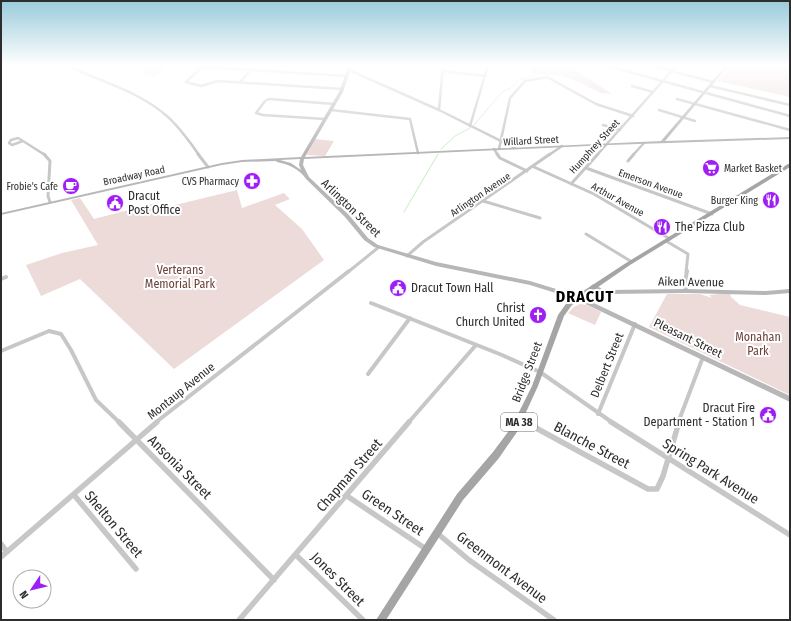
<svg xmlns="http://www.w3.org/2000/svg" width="791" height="621" viewBox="0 0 791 621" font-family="'Fira Sans Condensed',sans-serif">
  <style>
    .green { fill: #ecdbd9 }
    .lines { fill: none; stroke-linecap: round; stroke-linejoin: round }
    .stream { stroke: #c3eec5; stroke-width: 1 }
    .street-far3 { stroke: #c7c7c7; stroke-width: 2.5 }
    .street-far2 { stroke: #c7c7c7; stroke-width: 3 }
    .street-far1 { stroke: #c7c7c7; stroke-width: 4 }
    .street { stroke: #c7c7c7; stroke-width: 5.5 }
    .secondary { fill: #b7b7b7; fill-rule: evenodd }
    .primary { fill: #a5a5a5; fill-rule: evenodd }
    .labels { text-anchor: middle; stroke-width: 4; stroke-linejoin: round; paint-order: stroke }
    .far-street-label { font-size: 10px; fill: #2d2d2d; stroke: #fff }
    .far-poi-label { font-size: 10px; fill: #2d2d2d; stroke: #fff; text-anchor: end }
    .shield { fill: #fff; stroke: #6c6c6c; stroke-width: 1 }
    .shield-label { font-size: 11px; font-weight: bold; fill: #2d2d2d }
    .poi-label { font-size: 12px; fill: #2d2d2d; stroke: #fff; text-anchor: start }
    .street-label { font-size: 12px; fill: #2d2d2d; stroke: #fff }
    .park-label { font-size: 12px; fill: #6c4137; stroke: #fff }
    .near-street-label { font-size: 14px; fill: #2d2d2d; stroke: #fff }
    .district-label { font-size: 16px; font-weight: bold; letter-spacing: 1px; fill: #000; stroke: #fff }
  </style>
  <rect width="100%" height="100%" fill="#fff"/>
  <path class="green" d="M 149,65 L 165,65 L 159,74 L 154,77 L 141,73 Z
    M 540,65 L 568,65 L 612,94 L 601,93 L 576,81 L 559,75 L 547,75 L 532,73 L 530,69 Z
    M 730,65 L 790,65 L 790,97 L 717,81 Z
    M 315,139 L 334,141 L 325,156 L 307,155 Z
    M 237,190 L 242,208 L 284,193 L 290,199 L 275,205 L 302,229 L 324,260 L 174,369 L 80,279 L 41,296 L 26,265 L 62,253 L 98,245 L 71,200 L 80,198 L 94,219 L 155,203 L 159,209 Z
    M 730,293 L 731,297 L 740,305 L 790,317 L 790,395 L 649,327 L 667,294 L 700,294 L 712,298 L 709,295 Z
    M 580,304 L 587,305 L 601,312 L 595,325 L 568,313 L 574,307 Z"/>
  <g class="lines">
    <path class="stream" d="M 38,65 L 50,65
      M 474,125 L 502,92 L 511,88 L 518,80 L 541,74
      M 441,149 L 455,136 L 470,128
      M 404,212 L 438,154"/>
    <path class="street-far3" d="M 65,65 C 100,81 139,91 168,117 C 180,128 190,142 199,155
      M 204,65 L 186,82 L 201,86 L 218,81 L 342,89
      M 390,65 L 408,65
      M 604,65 L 790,116
      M 649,65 L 713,82
      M 408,66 L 424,67
      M 202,67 L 347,76
      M 349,70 L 439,110 L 515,148
      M 443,71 L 485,76
      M 240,82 L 255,65
      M 632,86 L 653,92
      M 710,86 L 790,105
      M 677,99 L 790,130
      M 331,110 L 410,119 L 418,153
      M 439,110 L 443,65
      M 659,110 L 695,121
      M 325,119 L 263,115 L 256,113 L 265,101 L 269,99 L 334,104
      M 603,125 L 620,130
      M 470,126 L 488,65
      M 18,138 L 23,141 L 12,145 L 9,143 L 11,140 Z
      M 23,141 L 45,155
      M 494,149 L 498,155
      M 499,149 L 510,98 L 525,81 L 547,77 L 596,104 L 633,116
      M 549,155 L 562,146
      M 597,155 L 677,65
      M 633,155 L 644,143"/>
    <path class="street-far2" d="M 44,154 L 50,161 L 48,196 L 50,202
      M 198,154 L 208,167
      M 497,154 L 500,158 L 527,171
      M 628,161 L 634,154
      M 534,167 L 594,194 L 670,239
      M 586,168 L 712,214
      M 571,184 L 598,154
      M 483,201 L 540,218
      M 586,234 L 632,262
      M 666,241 L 688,254 L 686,272
      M 407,256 L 423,242 L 550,154
      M 348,272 L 379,247"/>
    <path class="street-far1" d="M 1,279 L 6,277
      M 686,291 L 685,282 L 687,271
      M 371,303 L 502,355 L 540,372 L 613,423
      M 1,351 L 49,331 L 61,334 L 71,350 L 96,400 L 120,423
      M 368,374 L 410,318
      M 598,414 L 635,324
      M 520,420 L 526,423
      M 155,423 L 349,271
      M 408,423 L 476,345
      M 678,423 L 703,357"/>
    <path class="street" d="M 119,422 L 274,580
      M 525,422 L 648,489 L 657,489 L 663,476 L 679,422
      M 611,422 L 790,535
      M 74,495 L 136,569
      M 347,496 L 426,549
      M 437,533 L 469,560 L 554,620
      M 1,544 L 7,552
      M 296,555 L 363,620
      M 1,557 L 157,422
      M 239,620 L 409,422"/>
    <path class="secondary" d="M 349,65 L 352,65 L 343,92 L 305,157 L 661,141 L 726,65 L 729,65 L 665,141 L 790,137 L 790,139 L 609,145 L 304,159 L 303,165 L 309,177 L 349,215 L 368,238 L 378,245 L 436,262 L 530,281 L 579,296 L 790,396 L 790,402 L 575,299 L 530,285 L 436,266 L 374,247 L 364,240 L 345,217 L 306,179 C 300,169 287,164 277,162 L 276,161 L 242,162 L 222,165 L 1,215 L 1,213 L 222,163 L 242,160 L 301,157 L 339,92 ZM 300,159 L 299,165 L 301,170 L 291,163 L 280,160 Z
      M 594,284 L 602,289 L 609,290 L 686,289 L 766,291 L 790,289 L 790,293 L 766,295 L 686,293 L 609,294 C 602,293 596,292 591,286 L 592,285 Z"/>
    <path class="primary" d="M 788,164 L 790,164 L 790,167 L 630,265 L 572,305 L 564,316 L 538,386 L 517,432 L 499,458 L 463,500 L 386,620 L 376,620 L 457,494 L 493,452 L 511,428 L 532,386 L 558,315 L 568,301 L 626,263 Z"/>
  </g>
  <linearGradient id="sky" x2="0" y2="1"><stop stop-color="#99cbda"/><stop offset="0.43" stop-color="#fff"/><stop offset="1" stop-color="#fff" stop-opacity="0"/></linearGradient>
  <rect width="791" height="152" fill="url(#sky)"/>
  <defs>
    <g id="supermarket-disc" transform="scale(0.9)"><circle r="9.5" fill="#9e1ef5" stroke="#fff"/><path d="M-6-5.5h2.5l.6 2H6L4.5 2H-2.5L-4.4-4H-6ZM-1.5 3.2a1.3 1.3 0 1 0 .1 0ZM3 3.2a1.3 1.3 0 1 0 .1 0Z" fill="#fff"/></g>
    <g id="pharmacy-disc" transform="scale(0.9)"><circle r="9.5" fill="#9e1ef5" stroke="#fff"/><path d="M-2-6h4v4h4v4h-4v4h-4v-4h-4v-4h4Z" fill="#fff"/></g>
    <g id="cafe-disc" transform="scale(0.9)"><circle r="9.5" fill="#9e1ef5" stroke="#fff"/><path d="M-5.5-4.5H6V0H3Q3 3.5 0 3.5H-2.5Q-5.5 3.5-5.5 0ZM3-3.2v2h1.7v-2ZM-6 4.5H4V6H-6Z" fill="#fff"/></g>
    <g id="restaurant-disc" transform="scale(0.9)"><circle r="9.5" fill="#9e1ef5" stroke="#fff"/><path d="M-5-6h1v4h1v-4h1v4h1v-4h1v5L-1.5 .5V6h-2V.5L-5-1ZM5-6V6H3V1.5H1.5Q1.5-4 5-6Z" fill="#fff"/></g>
    <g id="civic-disc" transform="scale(0.9)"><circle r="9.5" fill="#9e1ef5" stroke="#fff"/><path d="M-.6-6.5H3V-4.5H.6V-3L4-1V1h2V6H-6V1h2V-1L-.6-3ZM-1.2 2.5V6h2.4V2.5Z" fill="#fff"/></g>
    <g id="church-disc" transform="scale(0.9)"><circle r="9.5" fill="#9e1ef5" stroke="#fff"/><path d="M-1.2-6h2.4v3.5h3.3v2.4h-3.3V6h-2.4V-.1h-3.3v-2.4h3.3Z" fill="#fff"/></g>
  </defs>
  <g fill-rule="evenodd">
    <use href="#supermarket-disc" x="711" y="168"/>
    <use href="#pharmacy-disc" x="252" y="181"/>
    <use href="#cafe-disc" x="71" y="186"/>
    <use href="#restaurant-disc" x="771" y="200"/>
    <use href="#civic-disc" x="115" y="203"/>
    <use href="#restaurant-disc" x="662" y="227"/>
    <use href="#civic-disc" x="398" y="288"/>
    <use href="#church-disc" x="538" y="315"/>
    <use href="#civic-disc" x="768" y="415"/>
  </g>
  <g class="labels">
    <g class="far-street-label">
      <text transform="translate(531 140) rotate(-3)" y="4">Willard Street</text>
      <text transform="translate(594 146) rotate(-48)" y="4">Humphrey Street</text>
      <text transform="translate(134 175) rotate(-12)" y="4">Broadway Road</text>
      <text transform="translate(651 183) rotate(20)" y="4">Emerson Avenue</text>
      <text transform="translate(480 194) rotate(-34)" y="4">Arlington Avenue</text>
      <text transform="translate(618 199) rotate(29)" y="4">Arthur Avenue</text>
    </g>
    <g class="far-poi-label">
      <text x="724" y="172" text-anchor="start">Market Basket</text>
      <text x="239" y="185">CVS Pharmacy</text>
      <text x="58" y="190">Frobie's Cafe</text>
      <text x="758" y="204">Burger King</text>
    </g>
    <rect class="shield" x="501" y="413" width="36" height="18" rx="3"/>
    <g class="shield-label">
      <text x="519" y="426">MA 38</text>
    </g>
    <g class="poi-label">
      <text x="128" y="200">Dracut<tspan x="128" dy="14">Post Office</tspan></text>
      <text x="675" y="231">The Pizza Club</text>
      <text x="411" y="292">Dracut Town Hall</text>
      <text x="525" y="312" text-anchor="end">Christ<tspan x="525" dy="14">Church United</tspan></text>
      <text x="755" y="412" text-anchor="end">Dracut Fire<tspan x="755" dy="14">Department - Station 1</tspan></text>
    </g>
    <g class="street-label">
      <text transform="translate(351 208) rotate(44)" y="4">Arlington Street</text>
      <text transform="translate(691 282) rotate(1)" y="4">Aiken Avenue</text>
      <text transform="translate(688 338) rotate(26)" y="4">Pleasant Street</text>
      <text transform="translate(607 365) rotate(-68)" y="4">Delbert Street</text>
      <text transform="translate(527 372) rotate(-69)" y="4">Bridge Street</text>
      <text transform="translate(181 391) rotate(-39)" y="4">Montaup Avenue</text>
    </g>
    <g class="park-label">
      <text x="180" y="274">Verterans<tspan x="180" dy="14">Memorial Park</tspan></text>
      <text x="758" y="341">Monahan<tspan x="758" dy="14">Park</tspan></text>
    </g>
    <g class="near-street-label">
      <text transform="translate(592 445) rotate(28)" y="5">Blanche Street</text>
      <text transform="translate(180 467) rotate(45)" y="5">Ansonia Street</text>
      <text transform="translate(711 471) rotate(32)" y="5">Spring Park Avenue</text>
      <text transform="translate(349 475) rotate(-49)" y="5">Chapman Street</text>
      <text transform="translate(393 512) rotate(34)" y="5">Green Street</text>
      <text transform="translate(114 524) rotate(50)" y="5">Shelton Street</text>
      <text transform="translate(502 567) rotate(37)" y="5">Greenmont Avenue</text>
      <text transform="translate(338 579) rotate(45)" y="5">Jones Street</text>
    </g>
    <g class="district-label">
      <text x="585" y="302">DRACUT</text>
    </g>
  </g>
  <rect width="791" height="621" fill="none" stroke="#2d2d2d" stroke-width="4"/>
  <g transform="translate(32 589) rotate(235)"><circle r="19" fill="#ffffff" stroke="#ababab"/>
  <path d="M0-3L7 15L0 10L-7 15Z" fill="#9e1ef5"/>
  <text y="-6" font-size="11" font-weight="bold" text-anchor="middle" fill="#2d2d2d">N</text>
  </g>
</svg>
